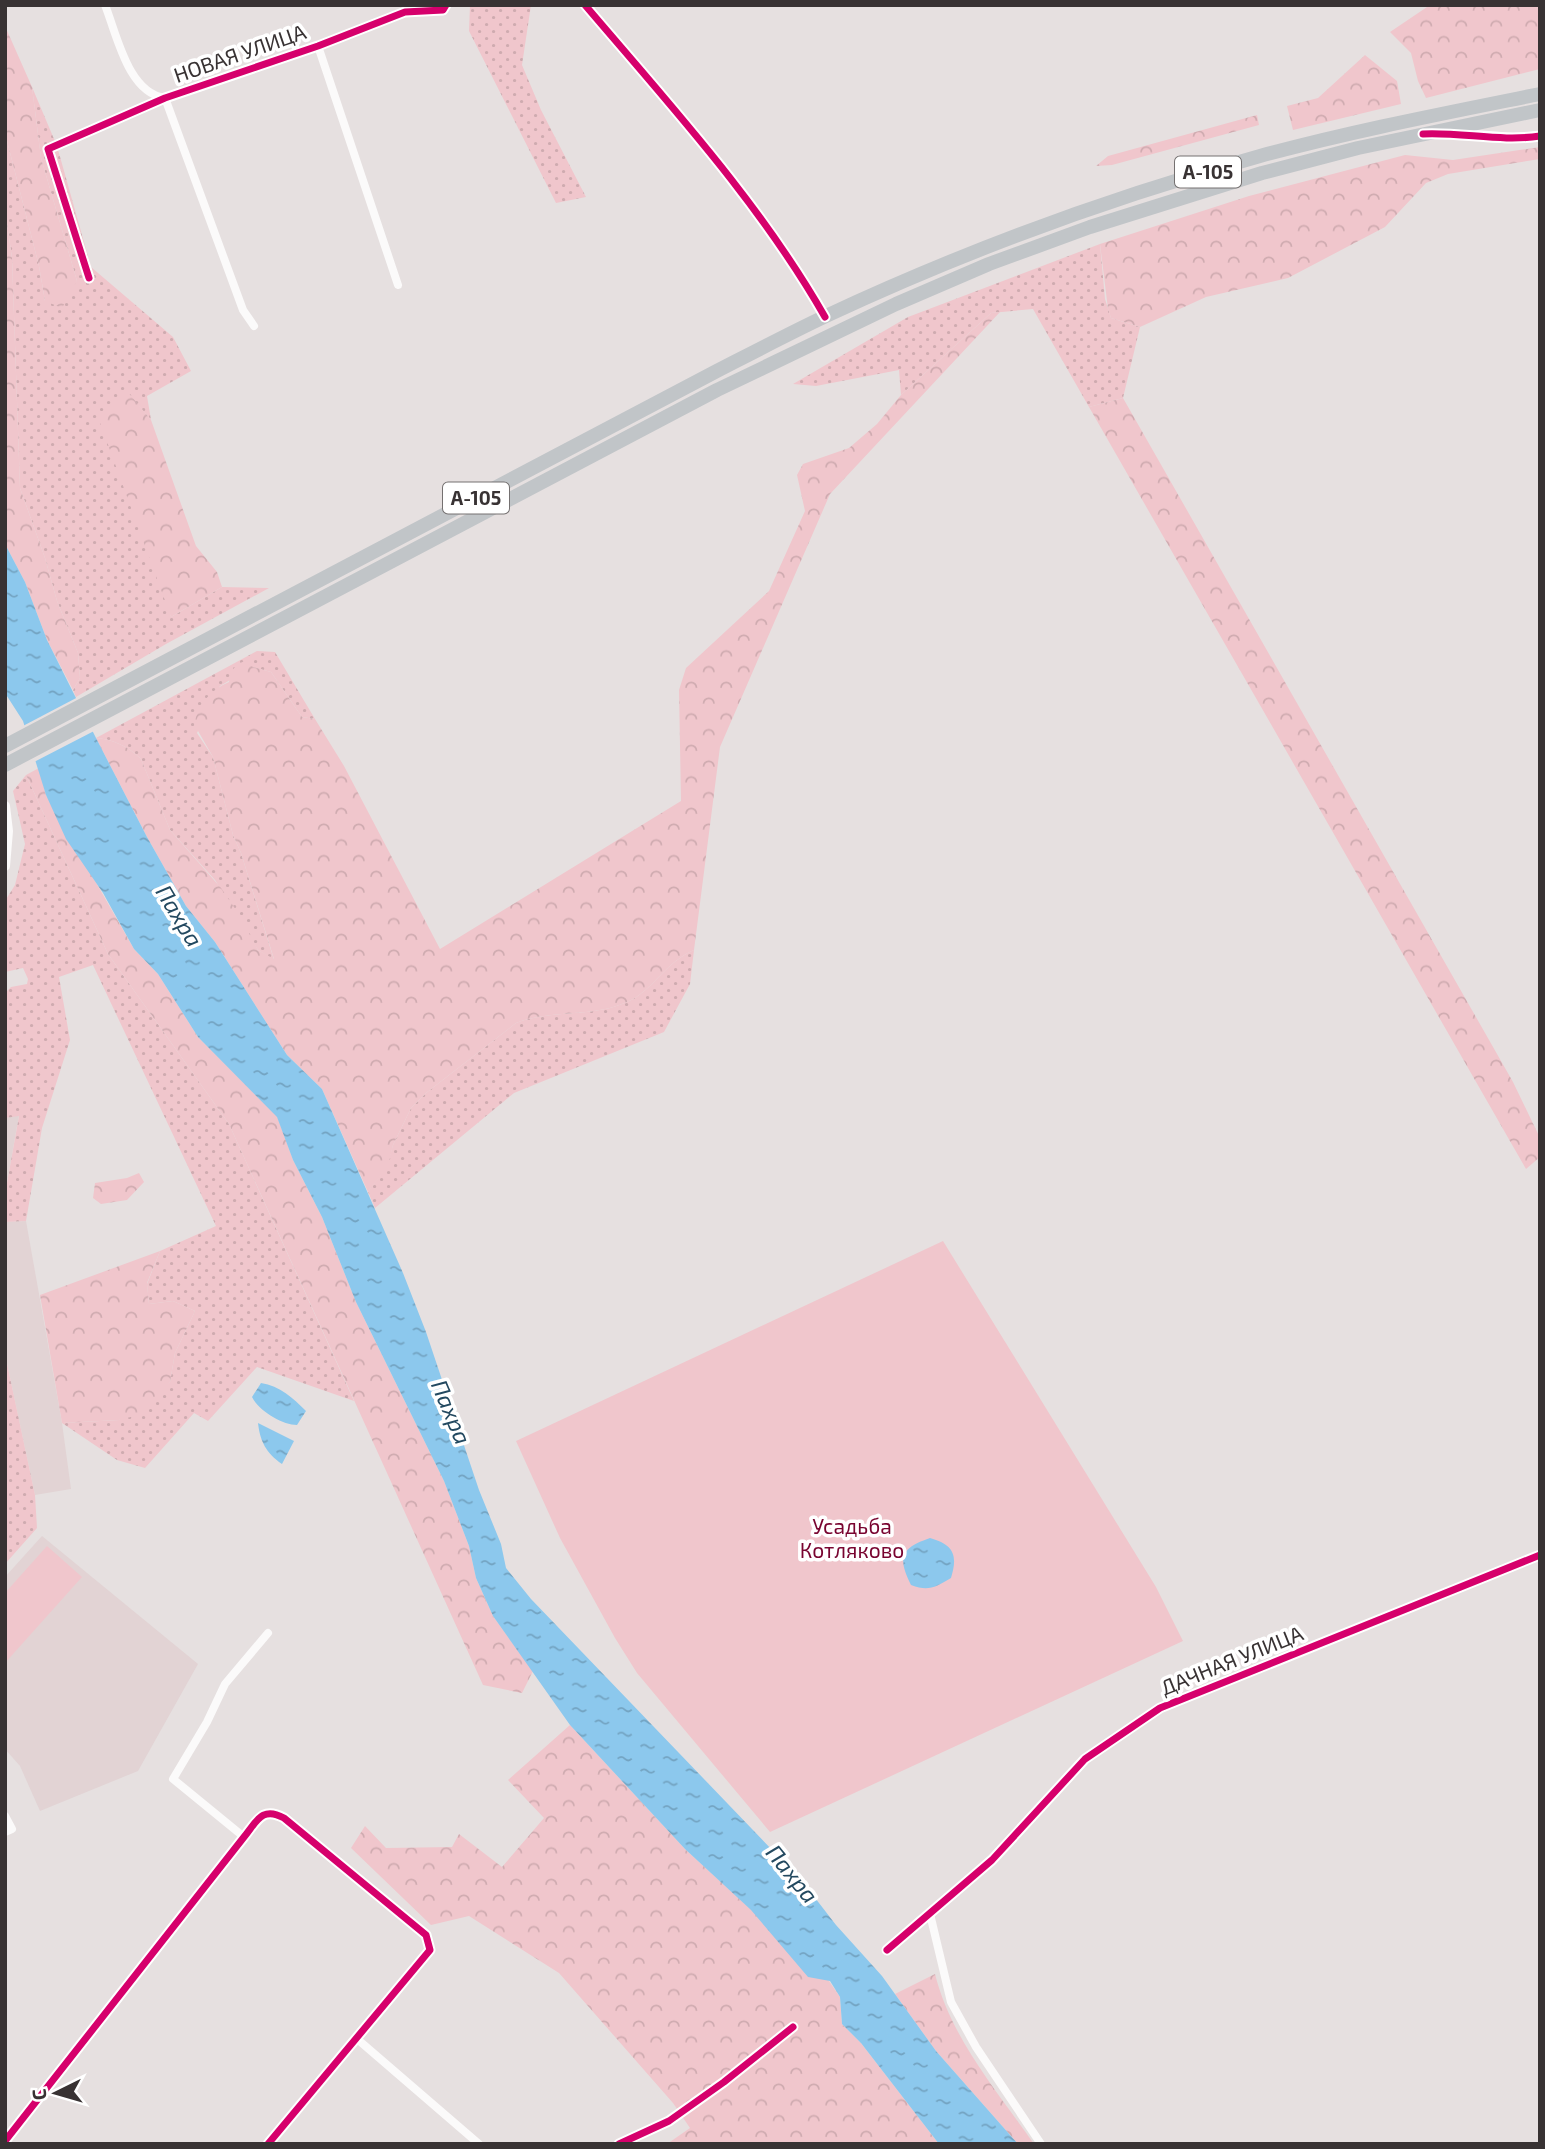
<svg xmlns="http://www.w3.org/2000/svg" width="1545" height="2149" viewBox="0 0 1545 2149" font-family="'Exo 2',sans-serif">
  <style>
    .built { fill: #e2d3d4 }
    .grass { fill: url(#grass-dots) }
    .forest { fill: url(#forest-crowns) }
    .park { fill: #f0c6cc }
    .water { fill: url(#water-ripples) }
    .pier { fill: #e6e0e0 }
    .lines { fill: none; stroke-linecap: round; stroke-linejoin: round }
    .minor { stroke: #fbfafa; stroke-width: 8 }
    .tertiary { stroke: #fbfafa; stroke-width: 10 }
    .trunk { stroke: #c1c5c8; stroke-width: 14 }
    .cycleway-casing { stroke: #fff; stroke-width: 11 }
    .cycleway { stroke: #d6006c; stroke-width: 7 }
    .labels { text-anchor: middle; stroke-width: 7; stroke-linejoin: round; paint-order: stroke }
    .shield { fill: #fff; stroke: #747070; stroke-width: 2 }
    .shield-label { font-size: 19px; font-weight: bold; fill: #383233 }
    .street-label { font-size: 21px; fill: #383233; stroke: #fff }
    .park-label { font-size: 21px; fill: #780430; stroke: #fff }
    .water-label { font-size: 23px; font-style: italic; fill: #234960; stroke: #fff }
  </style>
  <defs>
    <pattern id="grass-dots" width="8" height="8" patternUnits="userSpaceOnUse" patternTransform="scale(1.75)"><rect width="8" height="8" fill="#f0c6cc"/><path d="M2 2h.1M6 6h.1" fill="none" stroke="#cfabb0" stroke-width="1.8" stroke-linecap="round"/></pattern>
    <pattern id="forest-crowns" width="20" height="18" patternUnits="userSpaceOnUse" patternTransform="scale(1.75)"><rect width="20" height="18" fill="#f0c6cc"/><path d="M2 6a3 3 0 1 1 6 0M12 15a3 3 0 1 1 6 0" fill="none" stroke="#cfabb0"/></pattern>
    <pattern id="water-ripples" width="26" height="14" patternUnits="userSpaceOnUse" patternTransform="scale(1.75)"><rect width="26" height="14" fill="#8cc8ed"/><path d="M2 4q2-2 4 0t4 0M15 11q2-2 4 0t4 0" fill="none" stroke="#73a3c1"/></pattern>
  </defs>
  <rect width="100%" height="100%" fill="#e6e0e0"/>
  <path class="built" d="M 19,1115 L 5,1194 L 5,1118 Z
    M 26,1221 L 62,1423 L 71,1489 L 35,1495 L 5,1354 L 5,1222 Z
    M 42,1536 L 198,1664 L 138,1771 L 40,1811 L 20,1766 L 5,1749 L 5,1577 Z"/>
  <path class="grass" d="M 470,5 L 531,5 L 522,65 L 541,110 L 586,197 L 556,203 L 469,31 Z
    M 32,87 L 57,146 L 91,267 L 173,337 L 191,371 L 147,396 L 151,420 L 127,392 L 171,617 L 222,587 L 269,588 L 166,644 L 76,697 L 73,690 L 80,678 L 78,653 L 57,601 L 45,558 L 20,488 L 12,258 L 5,209 L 5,133 L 39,266 L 45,301 L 77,281 L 41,158 Z
    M 1100,244 L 1105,299 L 1111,318 L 1140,327 L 1123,398 L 1089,407 L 1033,309 L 991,313 L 901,395 L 899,370 L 816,386 L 793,384 L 908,317 Z
    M 257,651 L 275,652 L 315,719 L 302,717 L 271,672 L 252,667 L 220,686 L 197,733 L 213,757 L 233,835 L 241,853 L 274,960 L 258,950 L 215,880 L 170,830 L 141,759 C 129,747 113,739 96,738 Z
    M 26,775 L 108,954 L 229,1124 L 354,1401 L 257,1367 L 208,1421 L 194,1413 L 145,1468 L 117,1460 L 62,1423 L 119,1420 L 170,1382 L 175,1353 L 195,1311 L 173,1301 L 149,1304 L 147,1284 L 160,1251 L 216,1226 L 93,965 L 59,977 L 70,1040 L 42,1128 L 26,1221 L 5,1222 L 5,1194 L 19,1116 L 5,1118 L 5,993 L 11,987 L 27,984 L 28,979 L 23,968 L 5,972 L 5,901 L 15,885 L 25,844 L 13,791 Z
    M 694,950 L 690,984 L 664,1032 L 514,1093 L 375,1208 L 368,1192 L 387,1166 L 393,1145 L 411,1108 L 426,1093 L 516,1023 C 551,1009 592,1018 627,1002 C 653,991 664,963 694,950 Z
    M 5,1354 L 35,1495 L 37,1528 L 5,1564 Z"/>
  <path class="forest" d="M 1430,5 L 1540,5 L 1540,69 L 1426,98 L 1418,81 L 1411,53 L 1390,32 Z
    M 5,26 L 32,87 L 41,158 L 77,281 L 62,308 L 45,301 L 39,266 L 5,133 Z
    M 1365,55 L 1397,81 L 1401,104 L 1293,130 L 1287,106 L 1318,98 Z
    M 1257,115 L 1259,125 L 1112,165 L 1096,166 L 1108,156 Z
    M 1540,147 L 1540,159 L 1448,174 L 1426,183 L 1385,227 L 1288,278 L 1206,297 L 1140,327 L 1111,318 L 1108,309 L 1100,244 L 1249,196 L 1405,155 L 1453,160 Z
    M 5,209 L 12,258 L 20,488 L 45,558 L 57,601 L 78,653 L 80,678 L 73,690 L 47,640 L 25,582 L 5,544 Z
    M 1000,312 L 830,494 L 720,747 L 694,950 C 664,963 653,991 627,1002 C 592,1018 551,1009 516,1023 L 426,1093 L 411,1108 L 393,1145 L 388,1166 L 368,1192 L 322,1089 L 287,1055 L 215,942 L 186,906 L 147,837 L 96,738 C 113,739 129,747 141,759 L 170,830 L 221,888 L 238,913 L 258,950 L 274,959 L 241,853 L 233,835 L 213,757 L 194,724 C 199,704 210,690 229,682 C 231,670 234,665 245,661 L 253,667 L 271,672 L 302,717 L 315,719 L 344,766 L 440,949 L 681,801 L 679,690 L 686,668 L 769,591 L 805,511 L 797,475 L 803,464 L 849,448 L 877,424 L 901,395 L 991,313 Z
    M 127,391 L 151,420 L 196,546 L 217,572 L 222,587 L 171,617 L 99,420 Z
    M 1123,398 L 1513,1082 L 1540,1138 L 1540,1157 L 1526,1169 L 1089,407 Z
    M 39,768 L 46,795 L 134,949 L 158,974 L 198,1037 L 277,1116 L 293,1160 L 322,1217 L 356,1302 L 444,1481 L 469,1546 L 476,1578 L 493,1616 L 533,1671 L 522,1693 L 483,1685 L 229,1124 L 108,954 L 26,775 Z
    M 139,1173 L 144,1182 L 127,1200 L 101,1204 L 93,1198 L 95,1183 L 127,1178 Z
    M 160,1251 L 147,1283 L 149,1304 L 173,1301 L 195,1311 L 175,1353 L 170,1382 L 146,1413 L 119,1420 L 62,1423 L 40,1295 Z
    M 570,1725 L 685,1849 L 829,1981 L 840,1997 L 842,2024 L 861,2043 L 939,2144 L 667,2144 L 690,2128 L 673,2103 L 559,1973 L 469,1916 L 431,1925 L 351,1848 L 365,1826 L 386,1848 L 452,1847 L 459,1834 L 502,1867 L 544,1818 L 508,1780 Z
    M 935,1974 C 951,2038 997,2091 1034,2144 L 1018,2144 L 936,2051 L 895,1994 Z"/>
  <path class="park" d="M 943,1241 L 1156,1587 L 1183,1641 L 770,1832 L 637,1673 L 615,1638 L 560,1538 L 516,1441 Z
    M 47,1546 L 82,1577 L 5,1663 L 5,1593 Z"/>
  <path class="water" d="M 5,544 L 25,582 L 47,640 L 96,738 L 147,837 L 186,906 L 215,942 L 287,1055 L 322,1089 L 403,1273 L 426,1332 L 479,1490 L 501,1544 L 506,1568 L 531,1599 L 802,1881 L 836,1925 L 882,1976 L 936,2051 L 1018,2144 L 939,2144 L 861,2043 L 842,2024 L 840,1997 L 830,1981 L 808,1977 L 751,1910 L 685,1849 L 570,1725 L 493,1616 L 476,1578 L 469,1546 L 444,1481 L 356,1302 L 322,1217 L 293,1160 L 277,1117 L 198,1037 L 158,974 L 134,949 L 103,893 L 66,839 L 46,795 L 23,721 L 5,693 Z
    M 261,1383 C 280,1386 293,1398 306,1411 L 297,1425 C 282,1425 258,1410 252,1397 Z
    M 258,1423 L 294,1441 L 282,1464 C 266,1453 260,1441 258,1423 Z
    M 930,1538 C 954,1545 958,1555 951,1578 C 935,1587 929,1592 911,1585 C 897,1557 901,1548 930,1538 Z"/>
  <path class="pier" d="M 80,696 L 96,730 L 34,762 L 21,727 Z"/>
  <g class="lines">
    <path class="minor" d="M 105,5 C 117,35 128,93 165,98 L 243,310 L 254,326
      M 585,5 C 670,105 760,203 825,317
      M 318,46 L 398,285
      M 89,278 L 48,149 L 165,98 L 318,46 L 405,12 L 443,10 L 446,5
      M 5,1816 L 12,1829 L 5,1832
      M 244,1837 L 173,1779 L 207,1722 L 225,1684 L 268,1633
      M 930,1914 L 951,2002 L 976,2047 L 1041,2144
      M 887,1950 L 992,1860 L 1085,1759 L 1160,1708 L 1540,1555
      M 356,2038 L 479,2144
      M 5,2141 L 244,1837 C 257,1821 262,1806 284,1818 L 426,1935 L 430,1950 L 268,2144
      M 619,2144 L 669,2121 L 724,2082 L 793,2027"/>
    <path class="tertiary" d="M 1450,133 L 1514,138 L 1540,136
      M 5,806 L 8,831 L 5,866"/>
    <path class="trunk" d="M 5,746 L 713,373 C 750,354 788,334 826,316 C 965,251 1112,197 1260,156 C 1352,131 1446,113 1540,94
      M 5,765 L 717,390 L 896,304 L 989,264 L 1090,227 L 1262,173 L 1358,148 L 1540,110"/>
    <g class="cycleway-casing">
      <path id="cycleway" d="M 585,5 C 670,105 760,203 825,317
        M 1423,134 C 1462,132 1501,142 1540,136
        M 89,278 L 48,149 L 165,98 L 318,46 L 405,12 L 443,10 L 446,5
        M 887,1950 L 992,1860 L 1085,1759 L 1160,1708 L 1540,1555
        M 5,2141 L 244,1837 C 257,1821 262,1806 284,1818 L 426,1935 L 430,1950 L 268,2144
        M 619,2144 L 669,2121 L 724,2082 L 793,2027"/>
    </g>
    <use href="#cycleway" class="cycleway"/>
  </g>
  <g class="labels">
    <g class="shield">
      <rect x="1175" y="156.5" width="66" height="31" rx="5"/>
      <rect x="443" y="482.5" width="66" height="31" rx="5"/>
    </g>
    <g class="shield-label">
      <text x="1208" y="179">А-105</text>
      <text x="476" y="505">А-105</text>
    </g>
    <g class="street-label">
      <text transform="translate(240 54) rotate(-19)" y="7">НОВАЯ УЛИЦА</text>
      <text transform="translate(1232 1661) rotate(-22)" y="7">ДАЧНАЯ УЛИЦА</text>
    </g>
    <g class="park-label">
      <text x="852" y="1534">Усадьба<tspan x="852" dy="24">Котляково</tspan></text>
    </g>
    <g class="water-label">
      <text transform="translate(179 916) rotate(59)" y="8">Пахра</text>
      <text transform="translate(451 1412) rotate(67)" y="8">Пахра</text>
      <text transform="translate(792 1874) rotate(51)" y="8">Пахра</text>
    </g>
  </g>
  <rect width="1545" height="2149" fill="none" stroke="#383233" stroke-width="14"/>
  <g transform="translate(56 2093) rotate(265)" stroke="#ffffff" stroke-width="5" paint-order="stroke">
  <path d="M0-5L12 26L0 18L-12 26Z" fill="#383233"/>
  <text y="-10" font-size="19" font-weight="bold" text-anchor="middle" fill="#383233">С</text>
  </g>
</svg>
